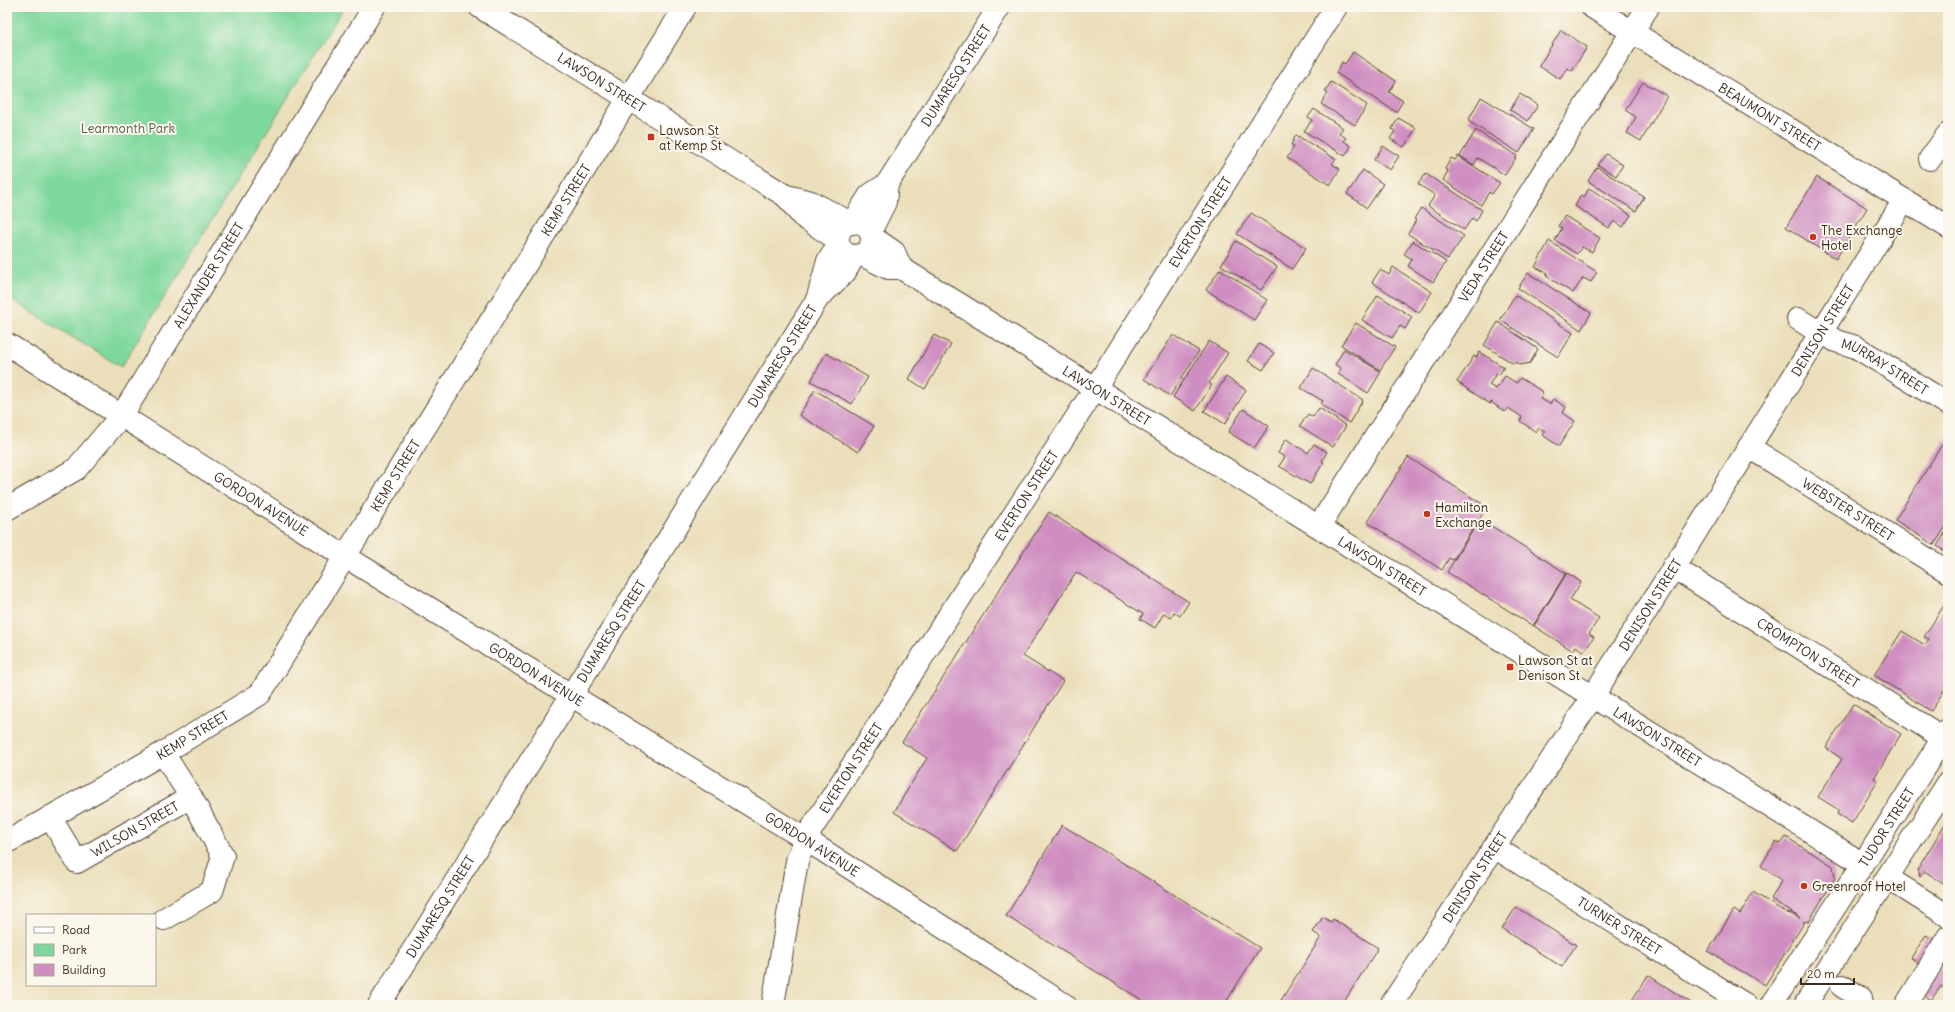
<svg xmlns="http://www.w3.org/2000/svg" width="1955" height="1012" viewBox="0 0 1955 1012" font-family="Delius,sans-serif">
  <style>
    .green { fill: #7ed89d; stroke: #5c815e }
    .building { fill: #cf8ec1 }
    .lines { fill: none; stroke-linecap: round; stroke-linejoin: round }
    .minor-casing { stroke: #554536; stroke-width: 24 }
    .major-casing { stroke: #554536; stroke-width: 24 }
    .minor { stroke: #fff; stroke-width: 22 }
    .major { stroke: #fff; stroke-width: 22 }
    .poi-dot { fill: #c8321e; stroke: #fbf7ec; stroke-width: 1.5 }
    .labels { text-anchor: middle; stroke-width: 4; stroke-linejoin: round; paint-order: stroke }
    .street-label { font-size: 13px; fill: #3b2a1e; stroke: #fbf7ec }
    .park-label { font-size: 13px; fill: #4f5e44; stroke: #fbf7ec }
    .poi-label { font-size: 13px; fill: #3b2a1e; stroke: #fbf7ec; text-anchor: start }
  </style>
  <rect width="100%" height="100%" fill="#fbf7ec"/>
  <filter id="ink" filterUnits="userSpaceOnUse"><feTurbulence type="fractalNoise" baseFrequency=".025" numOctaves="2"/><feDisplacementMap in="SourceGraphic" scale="8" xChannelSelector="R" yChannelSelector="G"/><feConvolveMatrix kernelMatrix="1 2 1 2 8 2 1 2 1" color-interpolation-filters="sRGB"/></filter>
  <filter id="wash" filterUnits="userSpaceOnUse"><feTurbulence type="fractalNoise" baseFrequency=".012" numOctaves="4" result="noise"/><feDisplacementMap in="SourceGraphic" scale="16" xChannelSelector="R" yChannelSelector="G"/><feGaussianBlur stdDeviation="0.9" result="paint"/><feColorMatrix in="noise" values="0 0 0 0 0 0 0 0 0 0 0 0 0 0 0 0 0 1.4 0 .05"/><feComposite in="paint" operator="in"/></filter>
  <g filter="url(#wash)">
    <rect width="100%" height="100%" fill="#ebdfbb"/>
    <path class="green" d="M 7,7 L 344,7 L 121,367 L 7,297 Z"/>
    <g id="blocks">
      <path class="building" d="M 1561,30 L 1587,47 L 1572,71 L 1568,68 L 1560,79 L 1539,66 Z
        M 1353,52 L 1396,81 L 1389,92 L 1403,101 L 1396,112 L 1336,73 L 1342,62 L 1345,64 Z
        M 1331,82 L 1367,105 L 1355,125 L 1321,104 L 1328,93 L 1325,91 Z
        M 1643,82 L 1667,96 L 1641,141 L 1627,133 L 1636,117 L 1625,110 Z
        M 1520,94 L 1538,105 L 1528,121 L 1510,110 Z
        M 1481,97 L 1534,129 L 1519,153 L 1468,121 Z
        M 1314,109 L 1343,128 L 1339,133 L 1346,138 L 1344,141 L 1351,146 L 1345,156 L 1304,131 L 1312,120 L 1308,117 Z
        M 1398,118 L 1416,128 L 1404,147 L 1390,139 L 1395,131 L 1392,129 Z
        M 1476,130 L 1517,156 L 1505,175 L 1478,158 L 1474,165 L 1460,156 Z
        M 1296,135 L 1336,159 L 1332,164 L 1340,169 L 1330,185 L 1287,158 L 1294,147 L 1291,145 Z
        M 1383,146 L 1399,156 L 1390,170 L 1374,160 Z
        M 1606,154 L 1623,165 L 1616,176 L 1598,165 Z
        M 1458,156 L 1500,183 L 1492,194 L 1489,192 L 1481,205 L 1443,180 L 1448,171 L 1445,169 L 1451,158 L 1455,160 Z
        M 1597,167 L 1644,197 L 1636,211 L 1588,181 Z
        M 1363,170 L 1383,184 L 1367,208 L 1347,194 Z
        M 1426,174 L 1482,210 L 1476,221 L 1472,218 L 1464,230 L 1428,206 L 1435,195 L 1418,184 Z
        M 1817,177 L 1867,208 L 1836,259 L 1786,227 Z
        M 1589,188 L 1631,215 L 1623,227 L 1614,221 L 1609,228 L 1575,206 L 1581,195 L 1584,197 Z
        M 1421,208 L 1464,236 L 1448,259 L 1408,234 L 1416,220 L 1414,219 Z
        M 1251,213 L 1306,248 L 1292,269 L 1237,234 Z
        M 1565,216 L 1600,238 L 1592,252 L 1582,247 L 1577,254 L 1555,240 L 1562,228 L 1558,226 Z
        M 1236,241 L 1277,267 L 1261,290 L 1221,265 Z
        M 1413,241 L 1446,262 L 1433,282 L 1408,266 L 1412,259 L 1404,254 Z
        M 1549,241 L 1597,272 L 1591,282 L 1583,278 L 1573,293 L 1546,276 L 1548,273 L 1535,267 Z
        M 1393,267 L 1432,292 L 1419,313 L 1372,282 L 1380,270 L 1389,275 Z
        M 1220,269 L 1267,300 L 1254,320 L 1206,290 Z
        M 1528,273 L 1591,313 L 1581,330 L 1518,288 Z
        M 1378,295 L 1412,317 L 1405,329 L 1400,326 L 1392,338 L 1362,320 Z
        M 1515,295 L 1573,333 L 1558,357 L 1500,320 Z
        M 1498,322 L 1538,349 L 1530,363 L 1520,365 L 1515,362 L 1514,364 L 1484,345 Z
        M 1356,323 L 1395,347 L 1380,370 L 1341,345 Z
        M 934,335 L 951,344 L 925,389 L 909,379 Z
        M 1173,335 L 1199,351 L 1170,396 L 1144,379 Z
        M 1209,341 L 1228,353 L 1209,383 L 1212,385 L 1195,411 L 1173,397 Z
        M 1259,344 L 1274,353 L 1263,370 L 1248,361 Z
        M 1344,349 L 1381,372 L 1368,393 L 1338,374 L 1341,368 L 1335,365 Z
        M 1479,352 L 1504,367 L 1499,375 L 1496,374 L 1489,385 L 1496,389 L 1505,376 L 1517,383 L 1520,378 L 1543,392 L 1540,399 L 1550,404 L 1553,399 L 1566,407 L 1563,413 L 1575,421 L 1559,446 L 1542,435 L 1545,431 L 1539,428 L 1536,432 L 1520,421 L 1522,417 L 1508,408 L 1505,412 L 1491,402 L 1490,404 L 1457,382 L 1474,356 L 1477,357 Z
        M 826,353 L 868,377 L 852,404 L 811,381 Z
        M 1313,368 L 1363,400 L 1349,423 L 1321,404 L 1323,401 L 1301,388 Z
        M 1226,377 L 1246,390 L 1225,424 L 1204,411 Z
        M 815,390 L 874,426 L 858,452 L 799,415 Z
        M 1319,408 L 1346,426 L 1333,447 L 1300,426 L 1308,414 L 1313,417 Z
        M 1243,409 L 1269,426 L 1254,448 L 1228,432 Z
        M 1948,435 L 1948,494 L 1944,501 L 1948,504 L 1948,523 L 1934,545 L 1895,520 Z
        M 1286,439 L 1308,453 L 1314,444 L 1327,452 L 1322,461 L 1324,462 L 1310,484 L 1279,466 L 1285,457 L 1278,453 Z
        M 1408,457 L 1487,507 L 1453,560 L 1449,558 L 1442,570 L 1367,522 Z
        M 1049,512 L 1189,602 L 1180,616 L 1174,612 L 1171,618 L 1164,613 L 1155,628 L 1140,619 L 1143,614 L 1076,572 L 1023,656 L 1063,681 L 957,851 L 894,812 L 927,758 L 902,742 Z
        M 1480,519 L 1566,573 L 1533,626 L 1447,572 Z
        M 1948,528 L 1948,553 L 1937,546 Z
        M 1567,573 L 1581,582 L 1570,600 L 1599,618 L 1589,634 L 1594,637 L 1586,649 L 1583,651 L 1576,646 L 1573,651 L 1534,626 Z
        M 1948,599 L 1948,684 L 1931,711 L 1874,675 L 1902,631 L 1925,645 L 1929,639 L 1924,637 Z
        M 1853,704 L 1901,734 L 1874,778 L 1878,781 L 1852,823 L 1837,814 L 1839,810 L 1818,797 L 1842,759 L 1826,748 Z
        M 1948,819 L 1948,886 L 1924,871 L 1920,877 L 1917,870 Z
        M 1062,825 L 1260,948 L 1224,1005 L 1150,1005 L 1006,916 Z
        M 1786,837 L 1833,866 L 1835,878 L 1809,921 L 1803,922 L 1804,923 L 1765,985 L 1708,951 L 1734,910 L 1740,914 L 1753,892 L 1788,914 L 1789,913 L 1800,918 L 1771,899 L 1782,880 L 1761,866 L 1776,841 L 1781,844 Z
        M 1516,907 L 1576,945 L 1562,967 L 1502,929 Z
        M 1323,917 L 1331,922 L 1333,919 L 1378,948 L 1342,1005 L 1278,1005 L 1321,937 L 1313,932 Z
        M 1926,935 L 1943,945 L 1927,969 L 1911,958 Z
        M 1948,955 L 1948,990 L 1941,986 L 1931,1000 L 1923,994 Z
        M 1648,975 L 1694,1005 L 1629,1005 Z"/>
    </g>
  </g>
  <g filter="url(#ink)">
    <use href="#blocks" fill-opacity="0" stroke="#554536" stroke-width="1"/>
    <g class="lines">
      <g class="minor-casing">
        <g id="minor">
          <path id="s1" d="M 480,7 L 786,196 L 811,202 L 851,223"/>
          <path id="s2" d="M 1592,7 L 1948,227"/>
          <path d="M 1930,159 L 1948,134"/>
          <path d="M 786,196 L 802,216 L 838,240"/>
          <circle cx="855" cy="239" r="17"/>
          <path id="s3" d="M 852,223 L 870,195 L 887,184 L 999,7"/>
          <path d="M 870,232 L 885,202 L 887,184"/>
          <path d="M 872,237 L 894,252 L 901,268"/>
          <path id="s4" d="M 862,255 L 888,268 L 901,268 L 1863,864"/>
          <path d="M 818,297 L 828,261 L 839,245"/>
          <path d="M 1798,319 L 1820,333"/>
          <path id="s5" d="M 1820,331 L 1836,341 L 1856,347 L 1948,404"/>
          <path id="s6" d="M 1749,447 L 1948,572"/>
          <path id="s7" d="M 7,509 L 76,469 L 122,415 L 374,7"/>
          <path id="s8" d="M 1319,526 L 1648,7"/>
          <path id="s9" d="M 1673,567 L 1943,738"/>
          <path id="s10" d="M 50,817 L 77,862 L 191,797 L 163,753"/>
          <path id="s11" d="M 7,842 L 163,753 L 260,694 L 685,7"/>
          <path id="s12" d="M 1494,847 L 1746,1005"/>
          <path d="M 1888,878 L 1948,916"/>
          <path d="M 164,919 L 212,891 L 223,856 L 191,797"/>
          <path d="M 1842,986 L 1861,998 L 1856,1005"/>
          <path id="s13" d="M 379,1005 L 818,298 L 845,272 L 854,256"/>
          <path id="s14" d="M 773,1005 L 797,861 L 805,839 L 1087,401 L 1336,7"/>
          <path id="s15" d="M 1391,1005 L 1593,696 L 1904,200"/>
          <path d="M 1906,1005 L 1948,937"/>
        </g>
      </g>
      <g class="major-casing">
        <g id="major">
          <path id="s16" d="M 7,344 L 346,557 L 805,839 L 1065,1005"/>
          <path id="s17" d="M 1771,1005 L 1863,864 L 1948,730"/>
          <path d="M 1805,1005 L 1948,783"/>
        </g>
      </g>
      <use href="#minor" class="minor"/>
      <use href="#major" class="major"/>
    </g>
  </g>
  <g class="poi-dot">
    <rect x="647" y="133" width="8" height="8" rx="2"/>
    <circle cx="1813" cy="237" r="4"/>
    <circle cx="1427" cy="514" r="4"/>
    <rect x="1506" y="663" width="8" height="8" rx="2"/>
    <circle cx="1804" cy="886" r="4"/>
  </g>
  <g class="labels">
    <g class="street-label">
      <text dy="5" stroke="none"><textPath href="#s3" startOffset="182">DUMARESQ STREET</textPath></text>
      <text dy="5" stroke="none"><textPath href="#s1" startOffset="143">LAWSON STREET</textPath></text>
      <text dy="5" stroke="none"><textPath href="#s2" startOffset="209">BEAUMONT STREET</textPath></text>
      <text dy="5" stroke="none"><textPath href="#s11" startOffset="874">KEMP STREET</textPath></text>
      <text dy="5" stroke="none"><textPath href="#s14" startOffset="902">EVERTON STREET</textPath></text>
      <text dy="5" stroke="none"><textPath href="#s8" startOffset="307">VEDA STREET</textPath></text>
      <text dy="5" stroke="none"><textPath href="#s7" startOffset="315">ALEXANDER STREET</textPath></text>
      <text dy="5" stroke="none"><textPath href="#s15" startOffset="801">DENISON STREET</textPath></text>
      <text dy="5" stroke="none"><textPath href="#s13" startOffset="764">DUMARESQ STREET</textPath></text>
      <text dy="5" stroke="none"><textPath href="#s5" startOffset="74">MURRAY STREET</textPath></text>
      <text dy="5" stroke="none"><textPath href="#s4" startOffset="284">LAWSON STREET</textPath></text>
      <text dy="5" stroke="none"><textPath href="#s11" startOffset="550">KEMP STREET</textPath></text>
      <text dy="5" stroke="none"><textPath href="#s14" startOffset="578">EVERTON STREET</textPath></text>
      <text dy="5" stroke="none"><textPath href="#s16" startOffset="300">GORDON AVENUE</textPath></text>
      <text dy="5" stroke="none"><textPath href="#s6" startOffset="117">WEBSTER STREET</textPath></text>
      <text dy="5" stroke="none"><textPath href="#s4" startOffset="608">LAWSON STREET</textPath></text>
      <text dy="5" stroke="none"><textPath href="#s15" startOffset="477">DENISON STREET</textPath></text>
      <text dy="5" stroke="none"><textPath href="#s13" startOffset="440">DUMARESQ STREET</textPath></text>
      <text dy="5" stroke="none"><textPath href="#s9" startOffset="160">CROMPTON STREET</textPath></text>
      <text dy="5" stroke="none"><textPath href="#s16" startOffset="624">GORDON AVENUE</textPath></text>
      <text dy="5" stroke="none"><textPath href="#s11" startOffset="214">KEMP STREET</textPath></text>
      <text dy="5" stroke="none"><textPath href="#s4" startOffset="932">LAWSON STREET</textPath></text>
      <text dy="5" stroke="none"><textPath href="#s14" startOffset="254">EVERTON STREET</textPath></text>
      <text dy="5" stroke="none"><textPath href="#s17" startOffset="212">TUDOR STREET</textPath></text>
      <text dy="5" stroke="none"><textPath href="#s10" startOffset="119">WILSON STREET</textPath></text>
      <text dy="5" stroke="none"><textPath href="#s16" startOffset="948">GORDON AVENUE</textPath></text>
      <text dy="5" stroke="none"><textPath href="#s15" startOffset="153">DENISON STREET</textPath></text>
      <text dy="5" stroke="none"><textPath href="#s13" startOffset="116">DUMARESQ STREET</textPath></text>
      <text dy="5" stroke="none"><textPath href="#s12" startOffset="148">TURNER STREET</textPath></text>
    </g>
    <g class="park-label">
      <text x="128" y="133">Learmonth Park</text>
    </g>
    <g class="poi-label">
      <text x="659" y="135">Lawson St<tspan x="659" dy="15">at Kemp St</tspan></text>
      <text x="1821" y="235">The Exchange<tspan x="1821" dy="15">Hotel</tspan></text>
      <text x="1435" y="512">Hamilton<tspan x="1435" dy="15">Exchange</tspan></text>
      <text x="1518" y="665">Lawson St at<tspan x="1518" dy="15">Denison St</tspan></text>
      <text x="1812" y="891">Greenroof Hotel</text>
    </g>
  </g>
  <rect width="1955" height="1012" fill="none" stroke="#fbf7ec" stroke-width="24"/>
  <rect x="26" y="914" width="130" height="72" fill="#fbf7ec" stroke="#aea59a"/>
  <rect x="34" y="927" width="20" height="6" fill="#ffffff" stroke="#aea59a"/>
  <text x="62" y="934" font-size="12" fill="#3b2a1e">Road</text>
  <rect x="34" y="944" width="20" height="12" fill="#7ed89d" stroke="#aea59a"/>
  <text x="62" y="954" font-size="12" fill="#3b2a1e">Park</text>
  <rect x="34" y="964" width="20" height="12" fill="#cf8ec1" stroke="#aea59a"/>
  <text x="62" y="974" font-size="12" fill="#3b2a1e">Building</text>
  <path d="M1801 978v6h53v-6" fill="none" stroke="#3b2a1e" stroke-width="2"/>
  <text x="1807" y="978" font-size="12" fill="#3b2a1e" stroke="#fbf7ec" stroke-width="3" paint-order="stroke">20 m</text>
</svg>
